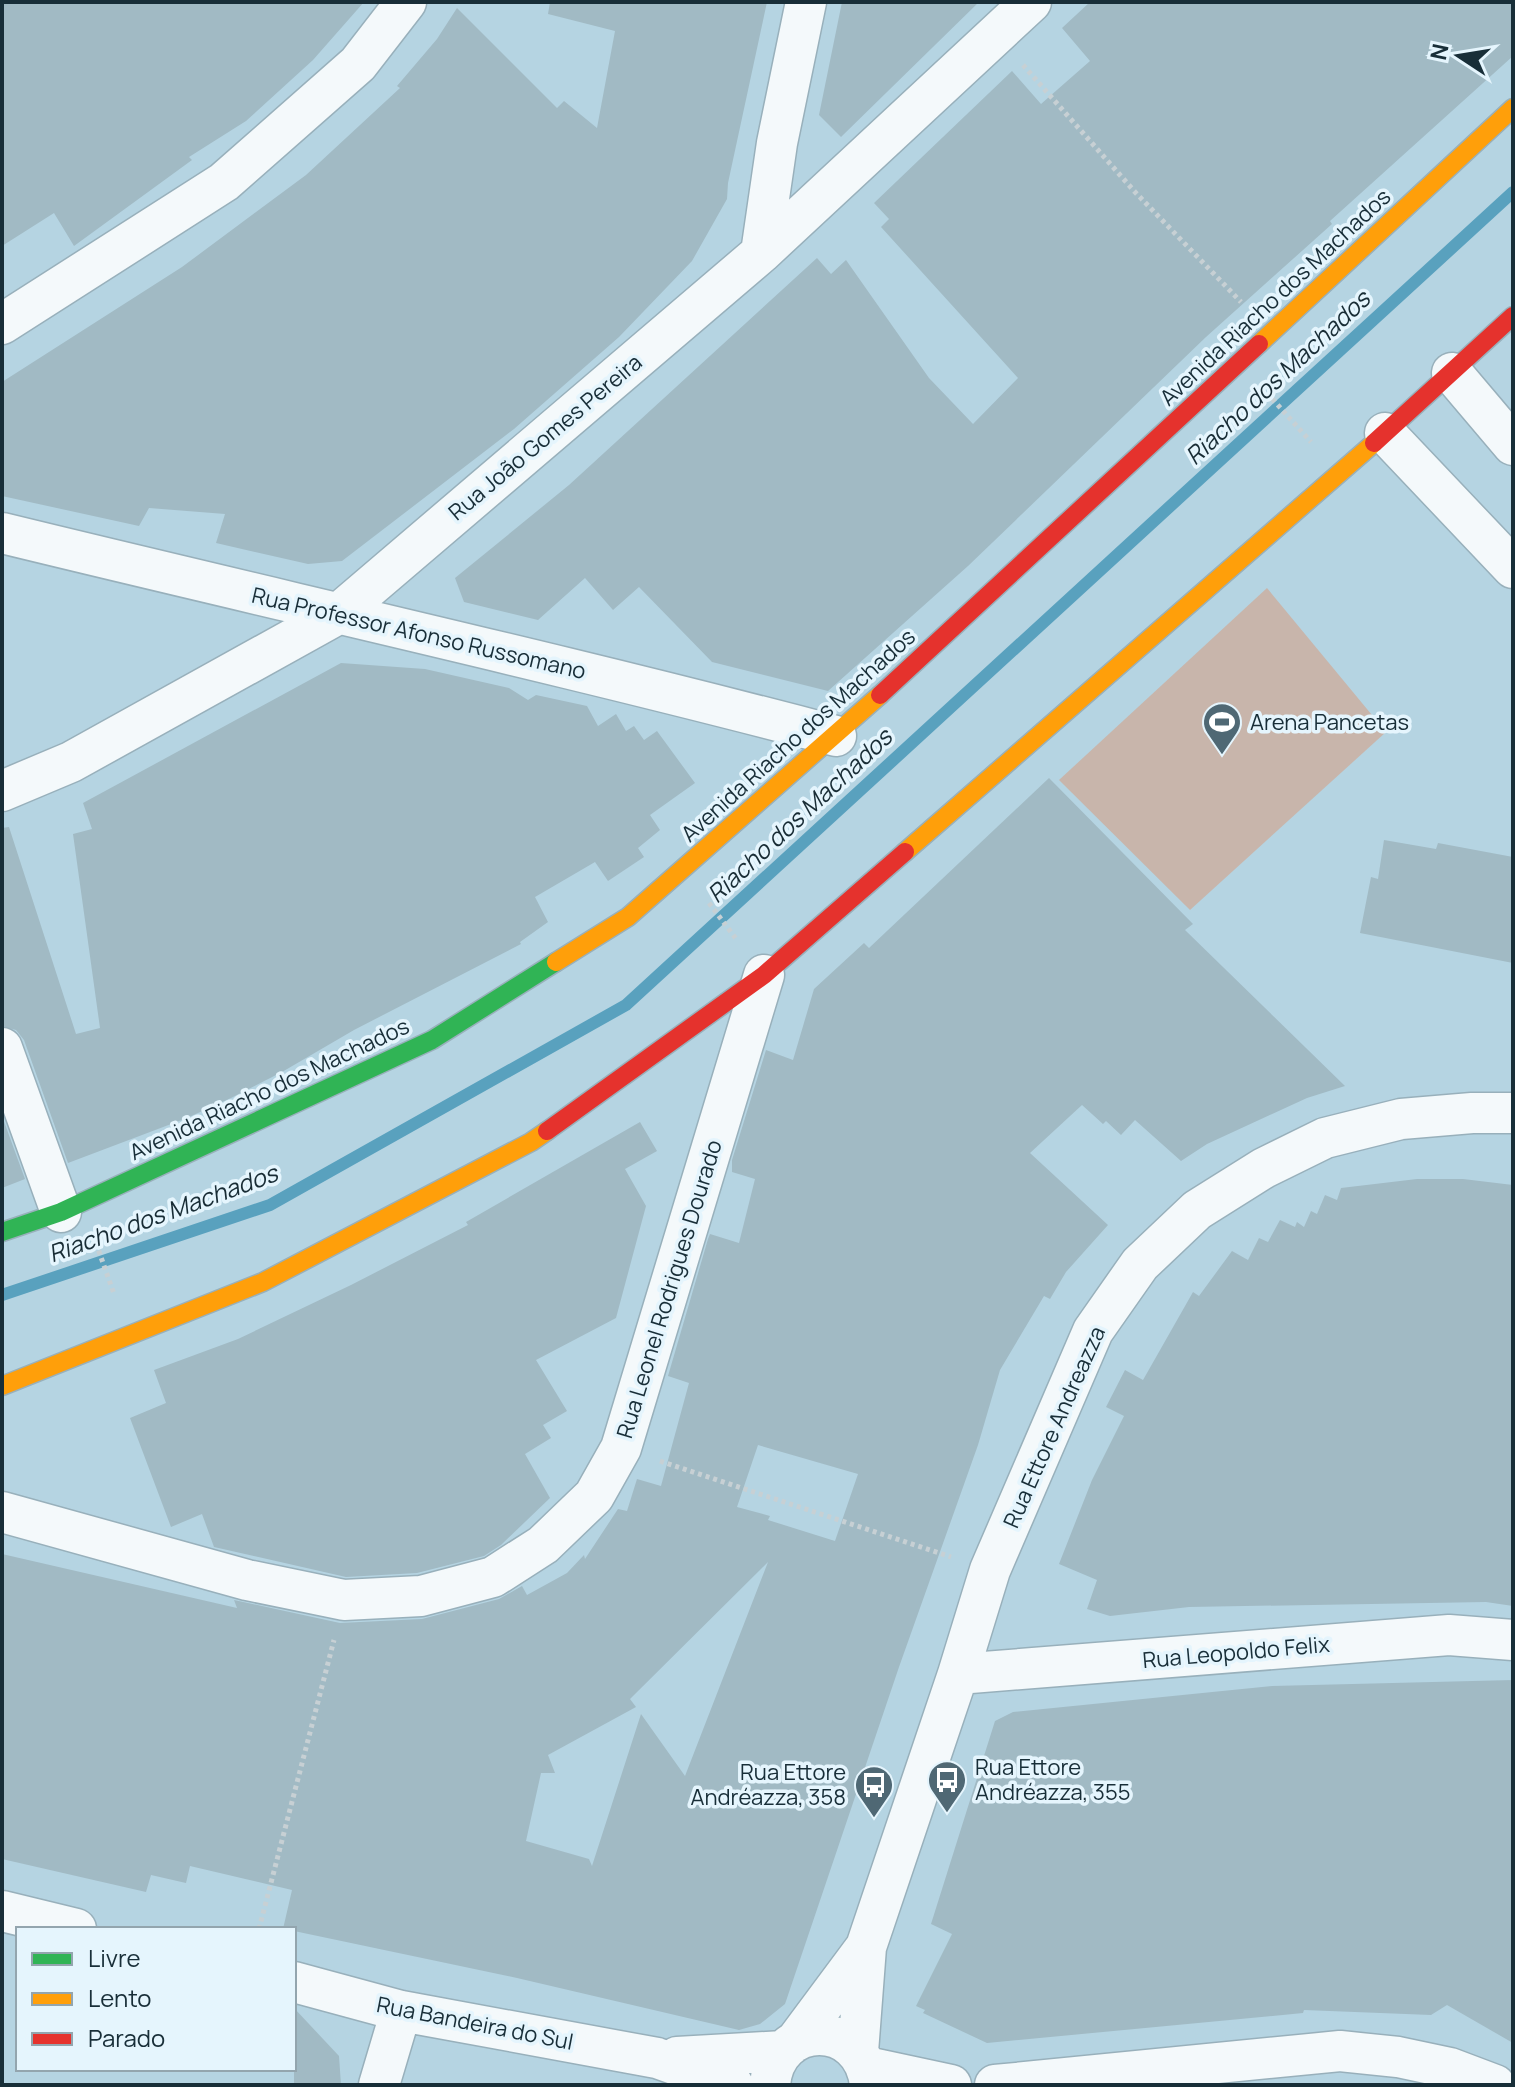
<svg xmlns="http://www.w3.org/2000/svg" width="1515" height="2087" viewBox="0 0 1515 2087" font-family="Manrope,sans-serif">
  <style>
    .green { fill: #c8b5ab }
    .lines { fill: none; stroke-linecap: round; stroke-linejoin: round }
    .stream { stroke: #59a1be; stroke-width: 12 }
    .building { fill: #a1bac4; fill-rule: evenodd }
    .street-casing { stroke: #98b0bb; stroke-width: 43 }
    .fast-casing { stroke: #98b0bb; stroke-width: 21 }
    .slow-casing { stroke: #98b0bb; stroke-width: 21 }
    .jam-casing { stroke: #98b0bb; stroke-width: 21 }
    .path { stroke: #c7d0d4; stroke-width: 5; stroke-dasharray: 4 4; stroke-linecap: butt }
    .street { stroke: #f4f9fb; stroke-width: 40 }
    .fast { stroke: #30b455; stroke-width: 18 }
    .slow { stroke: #ff9f0a; stroke-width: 18 }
    .jam { stroke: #e5322d; stroke-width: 18 }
    .labels { text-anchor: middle; stroke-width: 7; stroke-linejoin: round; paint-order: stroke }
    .street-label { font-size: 22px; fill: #182e38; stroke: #e5f5fd }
    .poi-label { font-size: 22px; fill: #182e38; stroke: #e5f5fd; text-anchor: start }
    .water-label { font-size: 24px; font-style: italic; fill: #182c35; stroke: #e5f5fd }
  </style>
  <rect width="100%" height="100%" fill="#b5d4e2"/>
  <path class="green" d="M 1267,588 L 1386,732 L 1190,910 L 1059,780 Z"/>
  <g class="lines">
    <path class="stream" d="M 2,1295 L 270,1205 L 626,1005 L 1513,192"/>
  </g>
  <path class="building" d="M 2,2 L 364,2 L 313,60 L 246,121 L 189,157 L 192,160 L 74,246 L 54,213 L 2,246 Z
    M 550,2 L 767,2 L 728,183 L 727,199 L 692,261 L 619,337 L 514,429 L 342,561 L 308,564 L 216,543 L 225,514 L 149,508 L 139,526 L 2,496 L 2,382 L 182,267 L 306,175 L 400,88 L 397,86 L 437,39 L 457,8 L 557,108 L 564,101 L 597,128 L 615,31 L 548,14 Z
    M 842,2 L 979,2 L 841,137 L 819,115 Z
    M 1090,2 L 1513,2 L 1513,56 L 1330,221 L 1332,224 L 1206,337 L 968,566 L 828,691 L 712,662 L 639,587 L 613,610 L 585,578 L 538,620 L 464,602 L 455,578 L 569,485 L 817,258 L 831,274 L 846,260 L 929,378 L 973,424 L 1018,378 L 881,227 L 889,219 L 874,203 L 1012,71 L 1041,104 L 1090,61 L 1062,28 Z
    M 341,663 L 425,669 L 509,688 L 528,700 L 536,695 L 587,706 L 598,726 L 616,714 L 626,731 L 634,726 L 644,740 L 657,731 L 695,783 L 650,815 L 660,830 L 638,848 L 644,857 L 608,881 L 595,862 L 535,897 L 548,922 L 520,942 L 521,944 L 354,1030 L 282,1072 L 231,1098 L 187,1118 L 68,1163 L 24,1040 L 16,1030 L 2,1026 L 2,828 L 9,827 L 76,1034 L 100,1028 L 73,834 L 92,829 L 83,803 Z
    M 1049,778 L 1193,924 L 1185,930 L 1345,1086 L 1307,1098 L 1207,1144 L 1181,1161 L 1135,1120 L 1121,1135 L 1106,1121 L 1103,1124 L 1082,1105 L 1030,1153 L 1108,1225 L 1066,1272 L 1050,1299 L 1044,1296 L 1000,1370 L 978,1445 L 899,1667 L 785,2004 L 760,2024 L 739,2030 L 517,1978 L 294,1931 L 294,1929 L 283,1929 L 292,1890 L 190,1866 L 186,1883 L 151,1875 L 146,1892 L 2,1859 L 2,1554 L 237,1608 L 234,1600 L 340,1623 L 422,1619 L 499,1599 L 522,1586 L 527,1595 L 567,1573 L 584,1555 L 585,1559 L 618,1509 L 627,1511 L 637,1479 L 661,1486 L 689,1383 L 668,1376 L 708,1239 L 710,1234 L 739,1243 L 755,1179 L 732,1172 L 732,1160 L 766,1050 L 793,1060 L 814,989 L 864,943 L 869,948 ZM 758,1445 L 858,1474 L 835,1541 L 768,1520 L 770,1516 L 737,1507 ZM 768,1562 L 685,1776 L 641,1714 L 592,1866 L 589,1859 L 526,1841 L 541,1773 L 555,1773 L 548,1755 L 636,1707 L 630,1699 Z
    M 1384,840 L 1436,849 L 1438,843 L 1513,857 L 1513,963 L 1360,933 L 1371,877 L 1378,879 Z
    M 2,1116 L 25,1179 L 2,1188 Z
    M 640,1122 L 657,1151 L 625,1169 L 646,1206 L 616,1318 L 536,1360 L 567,1411 L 543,1425 L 551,1438 L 525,1454 L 550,1498 L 501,1545 L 484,1556 L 417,1573 L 346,1577 L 214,1547 L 202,1514 L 171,1527 L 130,1418 L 166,1403 L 154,1370 L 238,1339 L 351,1285 L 468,1225 L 466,1222 Z
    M 1417,1179 L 1463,1179 L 1513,1185 L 1513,1606 L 1486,1602 L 1189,1607 L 1110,1616 L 1087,1609 L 1097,1580 L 1059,1564 L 1092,1480 L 1124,1416 L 1106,1407 L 1125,1370 L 1143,1380 L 1193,1292 L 1199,1296 L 1232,1251 L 1248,1260 L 1259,1238 L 1268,1242 L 1280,1220 L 1295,1227 L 1297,1222 L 1304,1227 L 1311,1211 L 1317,1214 L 1325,1195 L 1337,1200 L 1341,1188 Z
    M 1513,1680 L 1513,2043 L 1447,2005 L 1431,2015 L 1304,2010 L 1303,2013 L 987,2043 L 923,2013 L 925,2010 L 916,2006 L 952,1934 L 931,1924 L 995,1721 L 1013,1712 L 1272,1686 Z
    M 294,2008 L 339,2056 L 341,2085 L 294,2085 Z"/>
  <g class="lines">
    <g class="street-casing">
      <path id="street" d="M 761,253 L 777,143 L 806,2
        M 2,324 L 224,182 L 358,64 L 406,2
        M 1452,373 L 1513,445
        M 1385,433 L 1513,568
        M 2,533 C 280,601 559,663 836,736
        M 2,791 L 71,762 L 338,614 L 761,253 L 1031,2
        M 2,1048 L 61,1212
        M 2,1512 L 247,1580 L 344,1600 L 421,1596 L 493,1577 L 543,1545 L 594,1496 L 621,1448 L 764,975
        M 958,1674 L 1449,1635 L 1513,1640
        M 2,1911 L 76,1929
        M 294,1982 L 401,2011 L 657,2058 L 733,2085
        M 796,2041 L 866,1947
        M 858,2052 L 866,1947 L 958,1674 L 990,1570 L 1093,1331 L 1140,1264 L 1197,1210 L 1264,1168 L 1325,1138 L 1401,1119 L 1472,1113 L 1513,1113
        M 677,2057 L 783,2051
        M 867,2067 L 951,2085
        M 379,2085 L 401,2011
        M 770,2085 C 775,2019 863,2018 870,2085
        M 995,2085 L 1340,2051 L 1398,2057 L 1450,2068 L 1495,2085"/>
    </g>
    <g class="fast-casing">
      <path id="fast" d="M 2,1232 L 61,1212 L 432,1040 L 556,962"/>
    </g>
    <g class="slow-casing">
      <path id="slow" d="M 1259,344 L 1513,108
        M 905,852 L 1374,443
        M 556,962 L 628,917 L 880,695
        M 2,1386 L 263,1282 L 531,1142 L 547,1131"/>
    </g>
    <g class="jam-casing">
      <path id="jam" d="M 1374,443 L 1513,316
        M 880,695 L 1259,344
        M 547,1131 L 764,975 L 905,852"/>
    </g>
    <path class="path" d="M 1023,65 L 1135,192 L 1241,302
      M 1267,393 L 1311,442
      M 709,903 L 737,940
      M 96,1243 L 114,1294
      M 660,1461 L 951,1557
      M 259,1929 L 334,1640"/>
    <use href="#street" class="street"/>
    <use href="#fast" class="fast"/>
    <use href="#slow" class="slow"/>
    <use href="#jam" class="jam"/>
  </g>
  <defs>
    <g id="stadium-pin" transform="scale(2)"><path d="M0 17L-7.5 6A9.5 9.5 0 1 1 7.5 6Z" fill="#4f6874" stroke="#e5f5fd"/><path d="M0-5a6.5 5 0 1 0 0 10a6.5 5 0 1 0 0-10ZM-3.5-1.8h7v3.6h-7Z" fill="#fff"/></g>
    <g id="bus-pin" transform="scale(2)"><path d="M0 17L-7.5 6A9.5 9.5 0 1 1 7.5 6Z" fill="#4f6874" stroke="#e5f5fd"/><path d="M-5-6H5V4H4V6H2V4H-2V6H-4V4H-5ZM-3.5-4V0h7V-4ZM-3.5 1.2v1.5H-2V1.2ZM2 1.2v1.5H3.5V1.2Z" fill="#fff"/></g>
  </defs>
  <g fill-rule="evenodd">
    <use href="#stadium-pin" x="1222" y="722"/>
    <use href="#bus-pin" x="947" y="1780"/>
    <use href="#bus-pin" x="874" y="1785"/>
  </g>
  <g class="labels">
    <g class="street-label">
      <text transform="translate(1275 297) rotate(-43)" y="8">Avenida Riacho dos Machados</text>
      <text transform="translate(545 437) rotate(-40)" y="8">Rua João Gomes Pereira</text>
      <text transform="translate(419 633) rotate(13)" y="8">Rua Professor Afonso Russomano</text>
      <text transform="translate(798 735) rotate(-42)" y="8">Avenida Riacho dos Machados</text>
      <text transform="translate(269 1089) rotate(-25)" y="8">Avenida Riacho dos Machados</text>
      <text transform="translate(669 1289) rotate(-73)" y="8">Rua Leonel Rodrigues Dourado</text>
      <text transform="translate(1054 1427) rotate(-66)" y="8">Rua Ettore Andreazza</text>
      <text transform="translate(1236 1652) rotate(-5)" y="8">Rua Leopoldo Felix</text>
      <text transform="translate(475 2023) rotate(11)" y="8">Rua Bandeira do Sul</text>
    </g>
    <g class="poi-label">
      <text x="1250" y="730">Arena Pancetas</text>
      <text x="975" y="1775">Rua Ettore<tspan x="975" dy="25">Andréazza, 355</tspan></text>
      <text x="846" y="1780" text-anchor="end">Rua Ettore<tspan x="846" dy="25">Andréazza, 358</tspan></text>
    </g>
    <g class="water-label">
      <text transform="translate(1278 378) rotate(-43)" y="8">Riacho dos Machados</text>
      <text transform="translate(800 816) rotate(-43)" y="8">Riacho dos Machados</text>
      <text transform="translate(163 1214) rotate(-20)" y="8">Riacho dos Machados</text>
    </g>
  </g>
  <rect width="1515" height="2087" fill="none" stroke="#182e38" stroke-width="8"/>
  <rect x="16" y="1927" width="280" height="144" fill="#e5f5fd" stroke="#93a5ae" stroke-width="2"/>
  <rect x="32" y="1953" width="40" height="12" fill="#30b455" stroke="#93a5ae" stroke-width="2"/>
  <text x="88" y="1967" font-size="24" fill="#182e38">Livre</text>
  <rect x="32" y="1993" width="40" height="12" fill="#ff9f0a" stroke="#93a5ae" stroke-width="2"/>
  <text x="88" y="2007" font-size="24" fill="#182e38">Lento</text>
  <rect x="32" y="2033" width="40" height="12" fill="#e5322d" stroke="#93a5ae" stroke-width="2"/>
  <text x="88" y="2047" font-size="24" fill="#182e38">Parado</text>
  <g transform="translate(1459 56) rotate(282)" stroke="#e5f5fd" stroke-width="6" paint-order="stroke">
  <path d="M0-6L14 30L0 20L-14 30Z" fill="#182e38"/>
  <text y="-12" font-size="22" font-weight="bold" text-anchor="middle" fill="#182e38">N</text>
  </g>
</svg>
